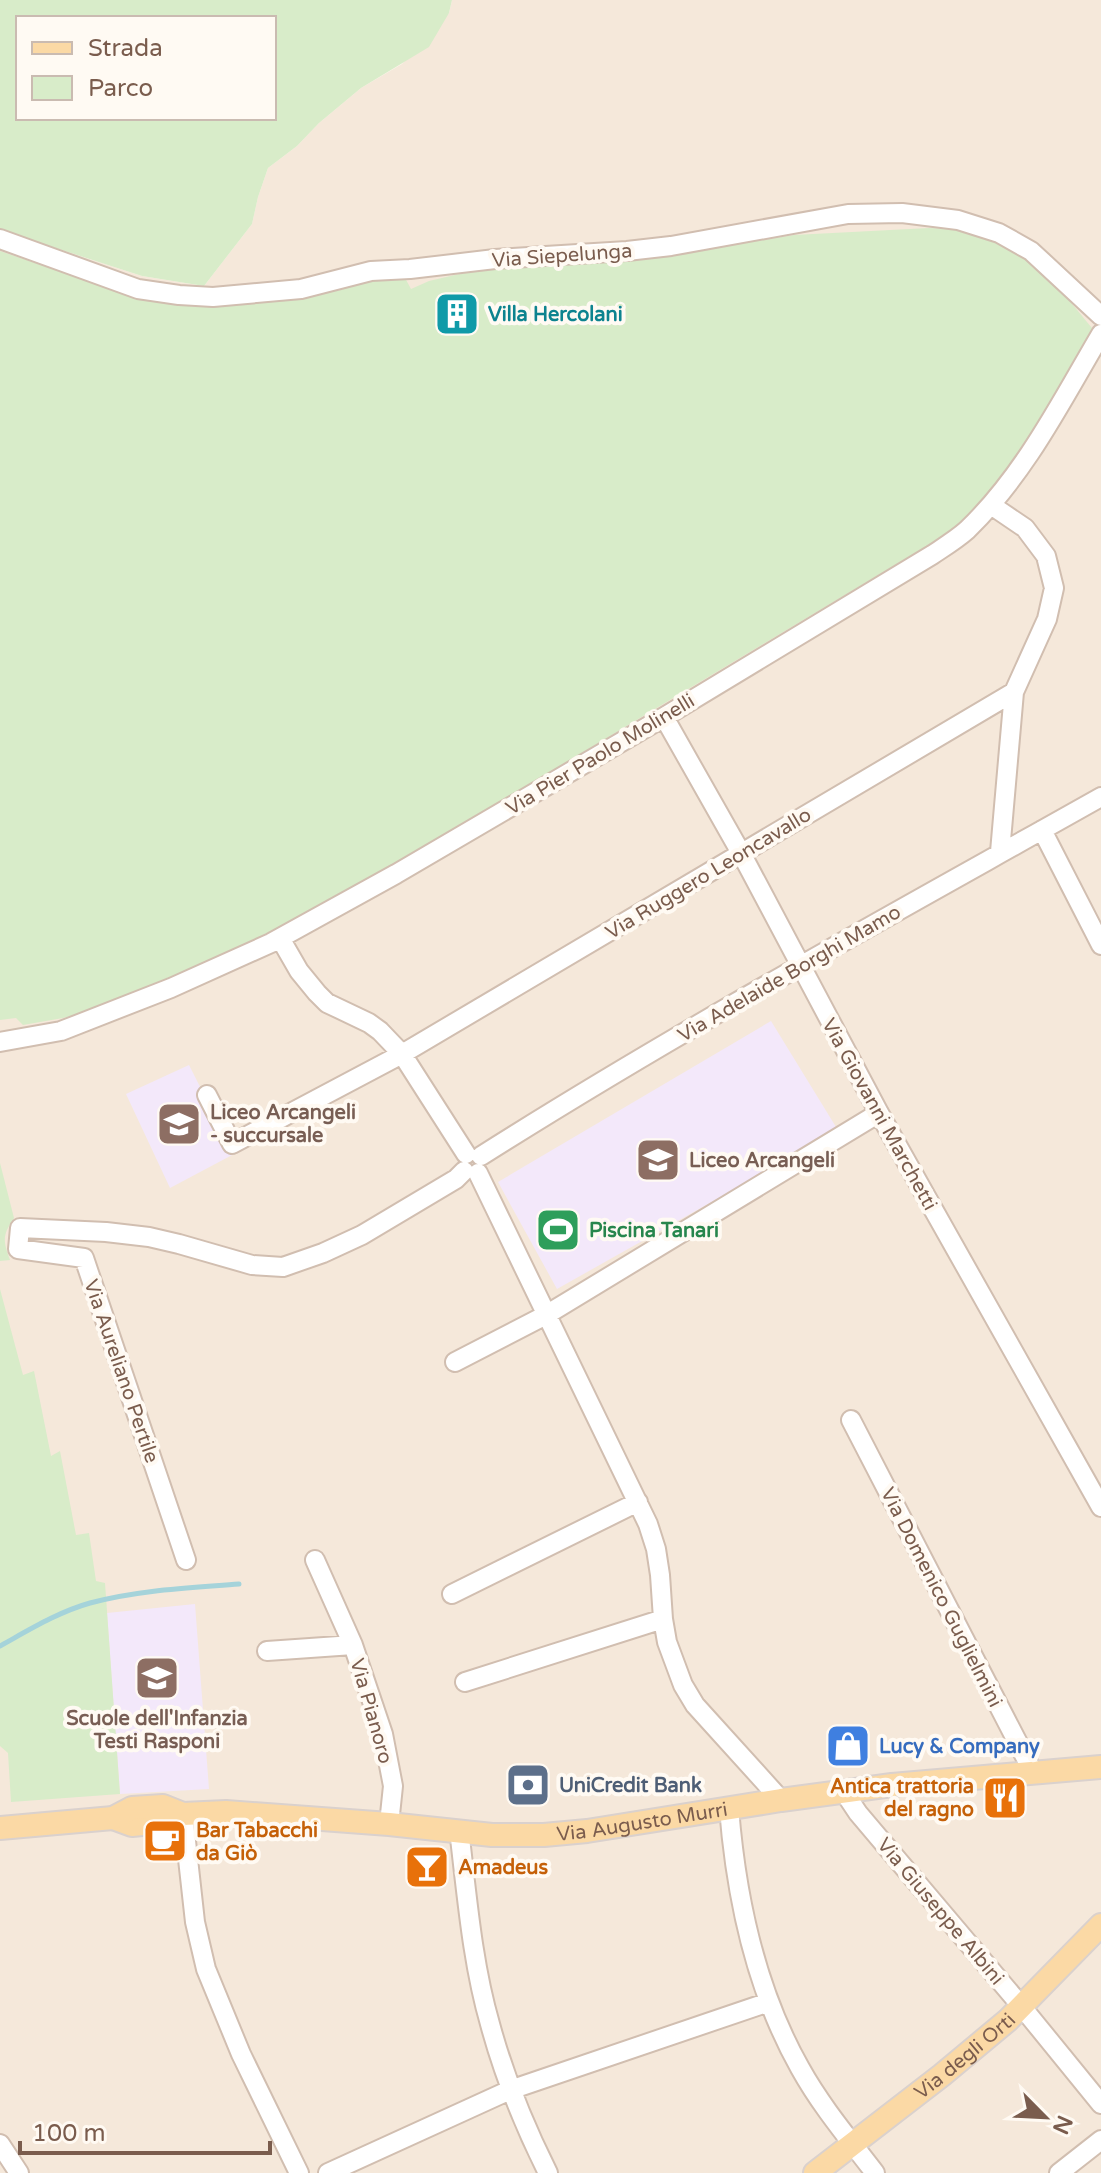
<svg xmlns="http://www.w3.org/2000/svg" width="1101" height="2173" viewBox="0 0 1101 2173" font-family="'Varela Round',sans-serif">
  <style>
    .residential { fill: #f5e8da }
    .education { fill: #f3e8fa }
    .green { fill: #d8ecc9; fill-rule: evenodd }
    .lines { fill: none; stroke-linecap: round; stroke-linejoin: round }
    .stream { stroke: #a5d3da; stroke-width: 5 }
    .minor-casing { stroke: #d1beb0; stroke-width: 22 }
    .major-casing { stroke: #dad1cd; stroke-width: 26 }
    .minor { stroke: #fff; stroke-width: 18 }
    .major { stroke: #fbd9a5; stroke-width: 22 }
    .labels { text-anchor: middle; stroke-width: 8; stroke-linejoin: round; paint-order: stroke }
    .street-label { font-size: 20px; fill: #7a5c4d; stroke: #fffaf3 }
    .culture-label { font-size: 20px; font-weight: bold; fill: #0d838f; stroke: #fffaf3; text-anchor: start }
    .education-label { font-size: 20px; font-weight: bold; fill: #785e54; stroke: #fffaf3; text-anchor: start }
    .leisure-label { font-size: 20px; font-weight: bold; fill: #27864d; stroke: #fffaf3; text-anchor: start }
    .shop-label { font-size: 20px; font-weight: bold; fill: #366cbe; stroke: #fffaf3; text-anchor: start }
    .service-label { font-size: 20px; font-weight: bold; fill: #4e5e75; stroke: #fffaf3; text-anchor: start }
    .food-label { font-size: 20px; font-weight: bold; fill: #c56008; stroke: #fffaf3; text-anchor: start }
  </style>
  <rect width="100%" height="100%" fill="#fdf6ec"/>
  <path class="residential" d="M 452,0 L 1101,0 L 1101,2173 L 0,2173 L 0,230 L 142,276 L 204,286 L 252,224 L 258,197 L 268,168 L 297,146 L 319,123 L 361,88 L 402,64 L 449,13 Z"/>
  <path class="education" d="M 771,1021 L 836,1127 L 754,1178 L 557,1289 L 498,1182 Z
    M 189,1065 L 234,1154 L 170,1188 L 126,1094 Z
    M 195,1604 L 209,1789 L 120,1794 L 107,1613 Z"/>
  <path class="green" d="M 0,0 L 452,0 L 449,13 L 429,47 L 361,88 L 319,123 L 297,146 L 268,168 L 258,197 L 252,224 L 204,286 L 142,276 L 0,230 ZM 18,18 L 274,18 L 274,118 L 18,118 Z
    M 929,228 C 945,229 964,228 979,232 C 1024,243 1064,294 1092,328 C 1063,387 1030,448 986,499 C 977,510 965,519 955,529 L 290,928 L 132,1000 L 63,1018 L 23,1025 L 16,1018 L 0,1020 L 0,251 L 141,299 L 196,307 L 264,300 L 330,290 L 337,291 L 364,282 L 404,276 L 411,289 L 429,281 L 485,268 L 676,254 L 794,235 Z
    M 0,1163 L 14,1218 C 2,1236 3,1240 10,1260 L 0,1261 Z
    M 0,1289 L 23,1375 L 34,1371 L 51,1456 L 60,1451 L 76,1535 L 89,1533 L 96,1581 L 105,1583 L 120,1794 L 11,1802 L 8,1753 L 0,1746 Z"/>
  <g class="lines">
    <path class="stream" d="M 0,1646 C 29,1630 58,1612 90,1603 C 138,1590 189,1588 239,1584"/>
    <g class="minor-casing">
      <path id="minor" d="M 0,239 L 138,289 L 179,295 L 213,297 L 301,289 L 371,271 L 410,269 L 495,259 L 627,251 L 671,246 L 848,214 L 902,213 L 958,220 L 999,233 L 1031,251 L 1101,316
        M 991,505 L 1025,528 L 1046,556 L 1054,588 L 1047,619 L 1014,692 L 1000,852
        M 664,717 L 741,853 L 879,1113 L 1101,1507
        M 1042,830 L 1101,945
        M 280,938 L 299,971 L 317,993 L 327,1003 L 369,1023 L 380,1031 L 402,1054 L 466,1154
        M 0,1042 L 61,1031 L 171,988 L 271,943 L 396,874 L 664,717 L 932,555 C 944,547 957,539 967,530 C 1025,474 1061,402 1101,334
        M 207,1095 L 232,1144 L 402,1054 L 1014,692
        M 481,1156 C 683,1028 893,914 1101,797
        M 478,1173 L 648,1524 L 656,1549 L 660,1575 L 663,1619 L 667,1642 L 683,1685 L 695,1705 L 781,1800
        M 455,1362 L 546,1315 L 879,1113
        M 851,1420 L 1034,1774
        M 186,1560 L 84,1258 L 18,1249 L 20,1228 L 106,1232 L 149,1237 L 179,1244 L 252,1265 L 283,1267 L 323,1253 L 362,1235 L 456,1179 L 464,1171
        M 315,1560 L 353,1645 L 383,1734 L 393,1786 L 389,1824
        M 452,1594 L 638,1502
        M 267,1651 L 353,1645
        M 465,1682 L 663,1619
        M 844,1792 L 858,1813 L 1022,2007 L 1101,2104
        M 729,1808 C 736,1897 756,1990 800,2068 C 821,2106 849,2139 875,2173
        M 183,1814 L 195,1922 L 206,1969 L 241,2054 L 299,2173
        M 459,1830 C 467,1895 472,1962 490,2024 C 504,2076 524,2125 548,2173
        M 0,2144 L 19,2173
        M 328,2173 L 510,2090 L 769,2002
        M 1059,2173 L 1101,2140"/>
    </g>
    <g class="major-casing">
      <g id="major">
        <path id="s1" d="M 113,1818 L 132,1825 L 163,1822 L 183,1814 L 226,1812 L 389,1824 L 492,1835 L 544,1835 L 587,1831 L 781,1800 L 892,1785 L 1101,1767"/>
        <path d="M 0,1828 L 113,1818 L 132,1808 L 163,1806 L 183,1814"/>
        <path id="s2" d="M 815,2173 L 942,2075 L 1008,2020 L 1101,1925"/>
      </g>
    </g>
    <use href="#minor" class="minor"/>
    <use href="#major" class="major"/>
  </g>
  <defs>
    <g id="building-square" transform="scale(2.3)"><rect x="-9" y="-9" width="18" height="18" rx="4" fill="#0f9aa8" stroke="#fffaf3"/><path d="M-4-6H4V6H1V3H-1V6H-4ZM-2.5-4.3h1.7v1.8h-1.7ZM.8-4.3h1.7v1.8H.8ZM-2.5-1h1.7V.8h-1.7ZM.8-1h1.7V.8H.8Z" fill="#fff"/></g>
    <g id="school-square" transform="scale(2.3)"><rect x="-9" y="-9" width="18" height="18" rx="4" fill="#8d6e63" stroke="#fffaf3"/><path d="M0-5L7-2L0 1L-7-2ZM-4 1L0 2.5L4 1V4Q0 6-4 4Z" fill="#fff"/></g>
    <g id="stadium-square" transform="scale(2.3)"><rect x="-9" y="-9" width="18" height="18" rx="4" fill="#2e9e5b" stroke="#fffaf3"/><path d="M0-5a6.5 5 0 1 0 0 10a6.5 5 0 1 0 0-10ZM-3.5-1.8h7v3.6h-7Z" fill="#fff"/></g>
    <g id="shop-square" transform="scale(2.3)"><rect x="-9" y="-9" width="18" height="18" rx="4" fill="#3f7fe0" stroke="#fffaf3"/><path d="M-5-2.5h2.3a2.7 3.5 0 0 1 5.4 0H5L5.5 6h-11ZM-1.5-2.5h3a1.5 2.3 0 0 0-3 0Z" fill="#fff"/></g>
    <g id="bank-square" transform="scale(2.3)"><rect x="-9" y="-9" width="18" height="18" rx="4" fill="#5c6f8a" stroke="#fffaf3"/><path d="M-6-4H6V4H-6ZM0-2.3a2.3 2.3 0 1 0 0 4.6a2.3 2.3 0 1 0 0-4.6Z" fill="#fff"/></g>
    <g id="restaurant-square" transform="scale(2.3)"><rect x="-9" y="-9" width="18" height="18" rx="4" fill="#e8710a" stroke="#fffaf3"/><path d="M-5-6h1v4h1v-4h1v4h1v-4h1v5L-1.5 .5V6h-2V.5L-5-1ZM5-6V6H3V1.5H1.5Q1.5-4 5-6Z" fill="#fff"/></g>
    <g id="cafe-square" transform="scale(2.3)"><rect x="-9" y="-9" width="18" height="18" rx="4" fill="#e8710a" stroke="#fffaf3"/><path d="M-5.5-4.5H6V0H3Q3 3.5 0 3.5H-2.5Q-5.5 3.5-5.5 0ZM3-3.2v2h1.7v-2ZM-6 4.5H4V6H-6Z" fill="#fff"/></g>
    <g id="bar-square" transform="scale(2.3)"><rect x="-9" y="-9" width="18" height="18" rx="4" fill="#e8710a" stroke="#fffaf3"/><path d="M-6-5H6L.8 .8V4.5H3.5V6h-7V4.5H-.8V.8Z" fill="#fff"/></g>
  </defs>
  <g fill-rule="evenodd">
    <use href="#building-square" x="457" y="314"/>
    <use href="#school-square" x="179" y="1124"/>
    <use href="#school-square" x="658" y="1160"/>
    <use href="#stadium-square" x="558" y="1230"/>
    <use href="#school-square" x="157" y="1678"/>
    <use href="#shop-square" x="848" y="1746"/>
    <use href="#bank-square" x="528" y="1785"/>
    <use href="#restaurant-square" x="1005" y="1798"/>
    <use href="#cafe-square" x="165" y="1841"/>
    <use href="#bar-square" x="427" y="1867"/>
  </g>
  <g class="labels">
    <g class="street-label">
      <text transform="translate(562 255) rotate(-4)" y="7">Via Siepelunga</text>
      <text transform="translate(600 754) rotate(-31)" y="7">Via Pier Paolo Molinelli</text>
      <text transform="translate(708 873) rotate(-31)" y="7">Via Ruggero Leoncavallo</text>
      <text transform="translate(789 973) rotate(-30)" y="7">Via Adelaide Borghi Mamo</text>
      <text transform="translate(880 1114) rotate(61)" y="7">Via Giovanni Marchetti</text>
      <text transform="translate(122 1371) rotate(71)" y="7">Via Aureliano Pertile</text>
      <text transform="translate(942 1597) rotate(63)" y="7">Via Domenico Guglielmini</text>
      <text transform="translate(372 1711) rotate(74)" y="7">Via Pianoro</text>
      <text dy="7" stroke="none"><textPath href="#s1" startOffset="534">Via Augusto Murri</textPath></text>
      <text transform="translate(941 1911) rotate(50)" y="7">Via Giuseppe Albini</text>
      <text dy="7" stroke="none"><textPath href="#s2" startOffset="190">Via degli Orti</textPath></text>
    </g>
    <g class="culture-label">
      <text x="488" y="321">Villa Hercolani</text>
    </g>
    <g class="education-label">
      <text x="210" y="1119">Liceo Arcangeli<tspan x="210" dy="23">- succursale</tspan></text>
      <text x="689" y="1167">Liceo Arcangeli</text>
      <text x="157" y="1725" text-anchor="middle">Scuole dell'Infanzia<tspan x="157" dy="23">Testi Rasponi</tspan></text>
    </g>
    <g class="leisure-label">
      <text x="589" y="1237">Piscina Tanari</text>
    </g>
    <g class="shop-label">
      <text x="879" y="1753">Lucy &amp; Company</text>
    </g>
    <g class="service-label">
      <text x="559" y="1792">UniCredit Bank</text>
    </g>
    <g class="food-label">
      <text x="974" y="1793" text-anchor="end">Antica trattoria<tspan x="974" dy="23">del ragno</tspan></text>
      <text x="196" y="1837">Bar Tabacchi<tspan x="196" dy="23">da Giò</tspan></text>
      <text x="458" y="1874">Amadeus</text>
    </g>
  </g>
  <rect x="16" y="16" width="260" height="104" fill="#fffaf3" stroke="#cabbb1" stroke-width="2"/>
  <rect x="32" y="42" width="40" height="12" fill="#fbd9a5" stroke="#cabbb1" stroke-width="2"/>
  <text x="88" y="56" font-size="24" fill="#7a5c4d">Strada</text>
  <rect x="32" y="76" width="40" height="24" fill="#d8ecc9" stroke="#cabbb1" stroke-width="2"/>
  <text x="88" y="96" font-size="24" fill="#7a5c4d">Parco</text>
  <g transform="translate(1045 2117) rotate(114)" stroke="#fffaf3" stroke-width="6" paint-order="stroke">
  <path d="M0-6L14 30L0 20L-14 30Z" fill="#7a5c4d"/>
  <text y="-12" font-size="22" font-weight="bold" text-anchor="middle" fill="#7a5c4d">N</text>
  </g>
  <path d="M20 2141v12h250v-12" fill="none" stroke="#7a5c4d" stroke-width="4"/>
  <text x="32" y="2141" font-size="24" fill="#7a5c4d" stroke="#fffaf3" stroke-width="6" paint-order="stroke">100 m</text>
</svg>
